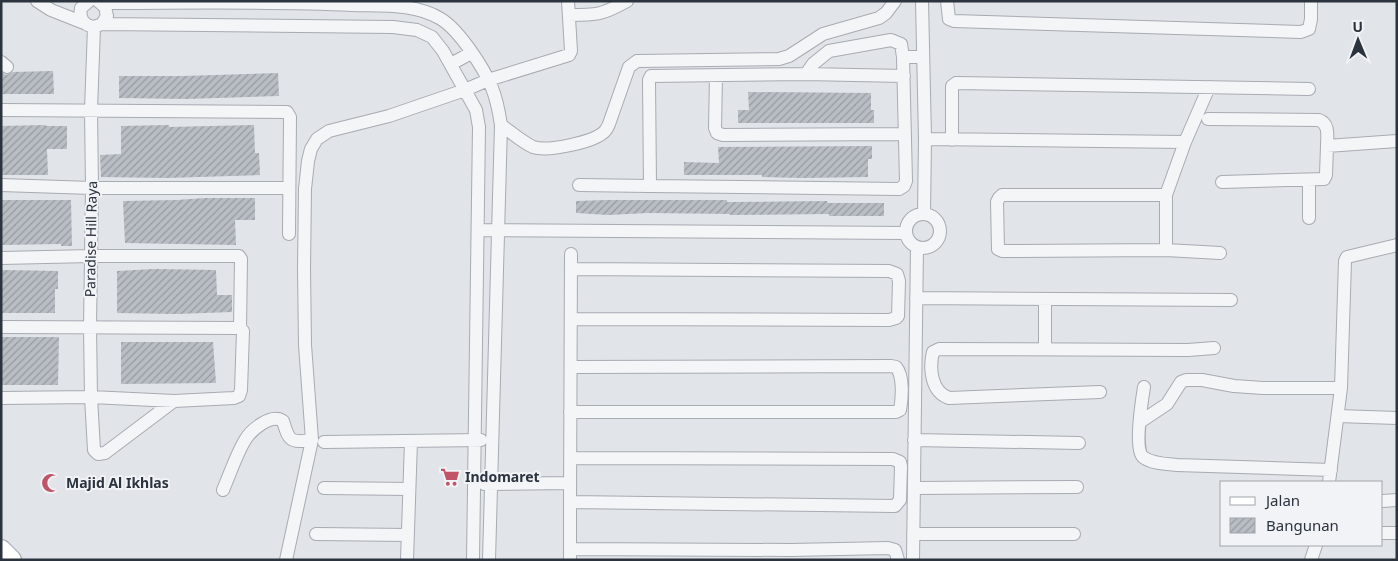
<svg xmlns="http://www.w3.org/2000/svg" width="1398" height="561" viewBox="0 0 1398 561" font-family="'Noto Sans',sans-serif">
  <style>
    .building { fill: url(#building-hatch) }
    .lines { fill: none; stroke-linecap: round; stroke-linejoin: round }
    .street-casing { stroke: #a7abb2; stroke-width: 14 }
    .primary-casing { stroke: #a2a9b2; stroke-width: 22 }
    .street { stroke: #f4f5f7; stroke-width: 12 }
    .primary { stroke: #fff; stroke-width: 20 }
    .labels { text-anchor: middle; stroke-width: 4; stroke-linejoin: round; paint-order: stroke }
    .street-label { font-size: 14px; fill: #2b333e; stroke: #f1f3f6 }
    .poi-label { font-size: 14px; font-weight: bold; fill: #2b333e; stroke: #f1f3f6; text-anchor: start }
  </style>
  <defs>
    <pattern id="building-hatch" width="6" height="6" patternUnits="userSpaceOnUse" patternTransform="scale(1.25)"><rect width="6" height="6" fill="#b9bec4"/><path d="M-1 1l2-2M0 6l6-6M5 7l2-2" fill="none" stroke="#979ba1"/></pattern>
  </defs>
  <rect width="100%" height="100%" fill="#e1e4e8"/>
  <path class="building" d="M 53,71 L 54,94 L 2,94 L 2,73 L 6,75 L 13,72 Z
    M 278,73 L 279,96 L 186,99 L 119,98 L 119,76 L 183,76 Z
    M 748,92 L 871,93 L 871,110 L 874,110 L 874,123 L 738,123 L 738,110 L 749,110 Z
    M 46,125 L 46,126 L 67,126 L 67,149 L 47,149 L 48,175 L 1,175 L 1,126 Z
    M 169,125 L 169,127 L 254,125 L 255,153 L 259,153 L 260,175 L 167,178 L 101,177 L 100,155 L 121,154 L 121,126 Z
    M 872,146 L 872,159 L 868,159 L 868,177 L 802,178 L 762,177 L 762,175 L 684,175 L 684,162 L 719,163 L 718,147 Z
    M 205,198 L 255,198 L 255,220 L 235,220 L 236,245 L 125,243 L 123,201 L 177,200 Z
    M 1,200 L 71,200 L 72,246 L 61,246 L 61,244 L 1,245 Z
    M 606,200 L 727,200 L 727,202 L 827,201 L 828,203 L 884,203 L 884,216 L 829,216 L 829,214 L 730,215 L 730,214 L 648,213 L 608,215 L 576,213 L 576,201 Z
    M 154,269 L 216,270 L 217,295 L 232,295 L 232,312 L 177,314 L 117,313 L 117,271 Z
    M 1,270 L 58,271 L 58,289 L 55,289 L 55,313 L 1,313 Z
    M 1,337 L 59,337 L 58,385 L 1,385 Z
    M 121,342 L 213,342 L 216,383 L 121,384 Z"/>
  <g class="lines">
    <g class="street-casing">
      <path id="street" d="M 37,1 L 51,10 L 84,23
        M 89,1 L 81,8 C 79,18 83,25 94,27 L 102,24 L 107,16 L 105,7 L 98,1
        M 922,1 L 925,139 L 924,214
        M 947,1 L 949,19 L 954,21 L 1301,32 L 1309,29 L 1311,19 L 1311,1
        M 102,3 C 185,3 269,1 352,5 C 381,6 415,3 441,19 C 459,30 484,68 492,88 C 497,100 499,112 501,125 L 489,560
        M 569,15 C 597,15 602,15 627,1
        M 102,24 L 393,27 L 417,30 L 432,37 L 443,51 L 476,110 L 479,127 L 473,560
        M 94,27 L 91,110 L 92,188 L 90,327 L 91,397 L 94,450 L 98,454 L 105,453 L 174,401
        M 1,62 L 7,67
        M 451,64 L 471,53
        M 806,74 L 904,76
        M 716,76 L 715,128 L 717,133 L 723,135 L 905,134
        M 1,110 L 287,112 L 290,117 L 289,234
        M 1208,119 L 1319,120 C 1330,124 1327,137 1327,146
        M 501,125 C 511,132 522,142 533,147 C 548,152 595,142 605,131 C 607,129 608,126 609,124 L 629,67 L 637,61 L 779,59 L 789,56 L 823,34 L 879,18 L 886,13 L 895,1
        M 925,139 L 1185,142 L 1166,195 L 1166,250
        M 952,140 L 952,86 L 956,83 L 1309,89
        M 1185,142 L 1209,87
        M 1222,182 L 1324,179 L 1326,175 L 1327,146 L 1397,141
        M 1,185 L 92,188 L 289,188
        M 579,185 L 650,186 L 649,80 L 651,76 L 806,74 L 813,64 L 829,51 L 891,40 L 901,44 L 903,57 L 923,57
        M 650,186 L 899,189 L 904,186 L 906,181 L 903,57
        M 1166,195 L 1002,195 L 999,198 L 997,202 L 998,249 L 1002,251 L 1166,250 L 1220,253
        M906 231a17 17 0 1 1 34 0a17 17 0 1 1-34 0Z
        M 1309,218 L 1309,180
        M 478,230 L 906,233
        M 1,258 L 91,256 L 239,256 L 241,259 L 240,328 L 243,331 L 241,390 L 239,396 L 234,398 L 174,401 L 91,397 L 1,398
        M 571,269 L 889,271 L 897,274 L 899,281 L 898,316 L 896,318 L 889,320 L 571,319
        M 916,298 L 1231,300
        M 1045,300 L 1045,349
        M 1,327 L 240,328
        M 1144,387 C 1142,400 1134,449 1143,457 C 1152,464 1167,464 1177,465 L 1331,470
        M 1100,392 L 949,398 C 931,392 929,368 933,352 L 939,349 L 1188,350 L 1214,348
        M 570,412 L 896,412 L 900,410 C 902,399 904,376 896,367 L 891,366 L 571,367
        M 1338,416 L 1397,418
        M 1140,422 L 1167,404 L 1181,382 L 1186,380 L 1202,380 L 1234,386 L 1263,388 L 1341,388
        M 914,440 L 1079,443
        M 324,442 L 481,440
        M 1329,482 L 1341,388 L 1345,261 L 1347,257 L 1397,245
        M 484,484 L 570,483
        M 324,488 L 409,489
        M 914,488 L 1077,487
        M 223,490 C 230,474 236,455 245,440 C 251,430 271,413 283,421 C 289,441 290,443 312,440
        M 1382,501 L 1397,500
        M 570,502 L 571,254
        M 1382,533 L 1397,533
        M 316,534 L 408,535
        M 913,534 L 1074,534
        M 570,549 L 570,502 L 895,506 L 900,500 L 901,466 L 900,462 L 893,459 L 570,458
        M 286,560 L 312,440 L 305,345 L 304,269 L 305,189 L 308,161 L 311,149 L 317,139 L 329,131 L 389,116 L 465,90 L 488,80 L 569,55 L 571,51 L 568,1
        M 407,560 L 411,441
        M 570,560 L 570,549 L 791,550 L 888,548 L 895,550 L 898,560
        M 913,560 L 917,247
        M 1311,560 L 1316,545"/>
    </g>
    <g class="primary-casing">
      <path id="primary" d="M 1,550 L 11,560"/>
    </g>
    <use href="#street" class="street"/>
    <use href="#primary" class="primary"/>
  </g>
  <defs>
    <g id="supermarket-bare" transform="scale(1.5)"><path d="M-6-5.5h2.5l.6 2H6L4.5 2H-2.5L-4.4-4H-6ZM-1.5 3.2a1.3 1.3 0 1 0 .1 0ZM3 3.2a1.3 1.3 0 1 0 .1 0Z" fill="#bf5567" stroke="#f1f3f6" stroke-width="2.5" paint-order="stroke"/></g>
    <g id="mosque-bare" transform="scale(1.5)"><path d="M3.5-4.9A6 6 0 1 0 3.5 4.9A5 5 0 1 1 3.5-4.9Z" fill="#bf5567" stroke="#f1f3f6" stroke-width="2.5" paint-order="stroke"/></g>
  </defs>
  <g fill-rule="evenodd">
    <use href="#supermarket-bare" x="450" y="477"/>
    <use href="#mosque-bare" x="51" y="483"/>
  </g>
  <g class="labels">
    <g class="street-label">
      <text transform="translate(91 239) rotate(-89)" y="5">Paradise Hill Raya</text>
    </g>
    <g class="poi-label">
      <text x="465" y="482">Indomaret</text>
      <text x="66" y="488">Majid Al Ikhlas</text>
    </g>
  </g>
  <rect width="1398" height="561" fill="none" stroke="#2b333e" stroke-width="5"/>
  <rect x="1220" y="481" width="162" height="65" fill="#f1f3f6" stroke="#a2a6ac"/>
  <rect x="1230" y="497" width="25" height="8" fill="#ffffff" stroke="#a2a6ac"/>
  <text x="1266" y="506" font-size="15" fill="#2b333e">Jalan</text>
  <rect x="1230" y="518" width="25" height="15" fill="url(#building-hatch)" stroke="#a2a6ac"/>
  <text x="1266" y="531" font-size="15" fill="#2b333e">Bangunan</text>
  <g transform="translate(1358 40) rotate(359)" stroke="#f1f3f6" stroke-width="4" paint-order="stroke">
  <path d="M0-4L9 19L0 12L-9 19Z" fill="#2b333e"/>
  <text y="-8" font-size="14" font-weight="bold" text-anchor="middle" fill="#2b333e">U</text>
  </g>
</svg>
